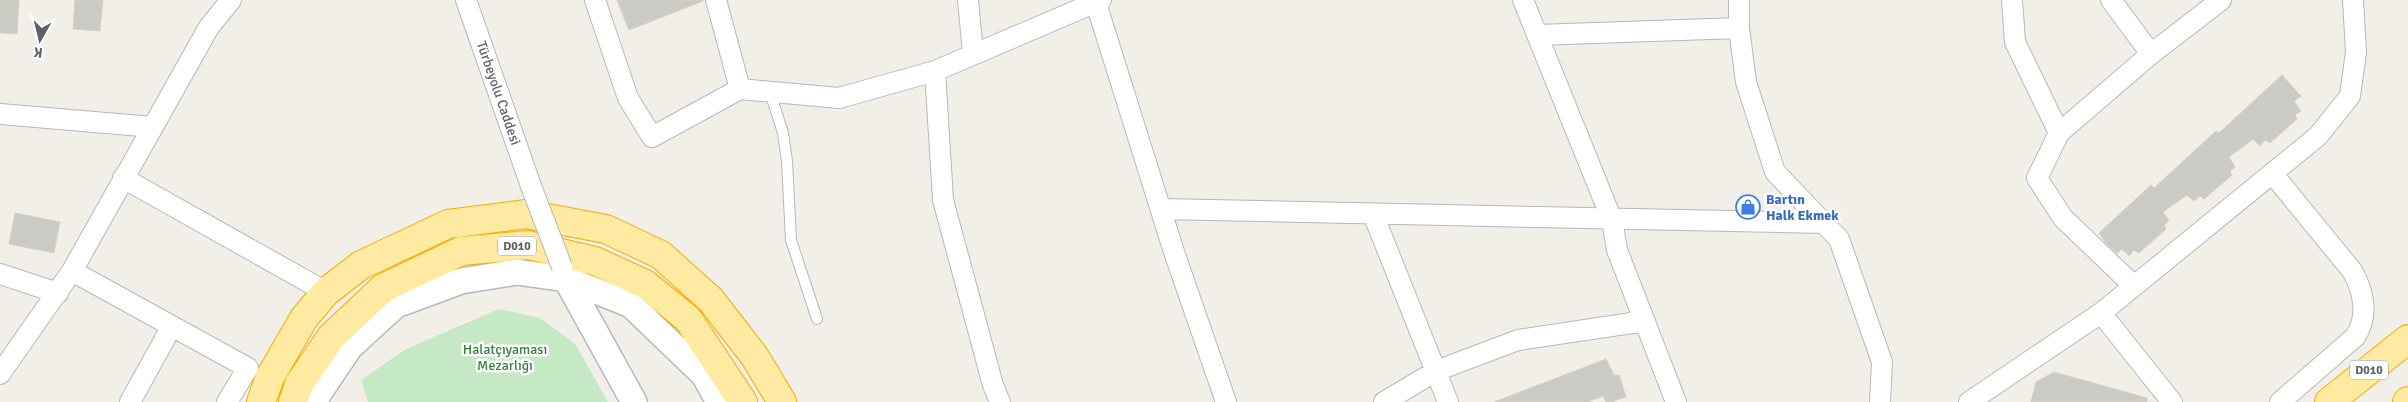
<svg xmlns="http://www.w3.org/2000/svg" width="2408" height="402" viewBox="0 0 2408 402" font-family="Signika,sans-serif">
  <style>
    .green { fill: #c5e8c5 }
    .building { fill: #cccac5; stroke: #d6d1c6 }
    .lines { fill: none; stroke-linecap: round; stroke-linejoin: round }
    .service-casing { stroke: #b5b8bc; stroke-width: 12 }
    .minor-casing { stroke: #b5b8bc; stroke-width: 22 }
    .tertiary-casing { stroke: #b5b8bc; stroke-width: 28 }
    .trunk-casing { stroke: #f9ab00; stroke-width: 30 }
    .service { stroke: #fff; stroke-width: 10 }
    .minor { stroke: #fff; stroke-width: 20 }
    .tertiary { stroke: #fff; stroke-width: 25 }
    .trunk { stroke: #feeaa1; stroke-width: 28 }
    .minor-bridge-casing { stroke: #b5b8bc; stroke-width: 22; stroke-linecap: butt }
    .minor-bridge { stroke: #fff; stroke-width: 20 }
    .labels { text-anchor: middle; stroke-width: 5; stroke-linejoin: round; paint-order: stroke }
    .shield { fill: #fff; stroke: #8f9295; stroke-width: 1 }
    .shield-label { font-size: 12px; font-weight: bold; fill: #5f6368 }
    .street-label { font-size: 14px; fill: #5f6368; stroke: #fff }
    .shop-label { font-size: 14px; font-weight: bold; fill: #366cbe; stroke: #fff; text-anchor: start }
    .park-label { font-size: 14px; fill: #348238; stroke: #fff }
  </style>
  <rect width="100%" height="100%" fill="#f1efe8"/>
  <path class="green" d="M 499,309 L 540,318 L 575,344 L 608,402 L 368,402 L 361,380 L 406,349 Z"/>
  <path class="building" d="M 0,0 L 19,0 L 17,34 L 0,33 Z
    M 75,0 L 103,0 L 100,31 L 73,29 Z
    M 617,0 L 703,0 L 703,1 L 629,30 Z
    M 2282,75 L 2301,96 L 2294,101 L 2301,111 L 2295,115 L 2297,119 L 2270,143 L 2265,140 L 2260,146 L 2253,139 L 2229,157 L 2235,167 L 2230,171 L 2232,175 L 2204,199 L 2200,196 L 2194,201 L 2187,195 L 2163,212 L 2169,221 L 2164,225 L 2166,229 L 2139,253 L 2134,250 L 2129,256 L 2122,249 L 2117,253 L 2106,243 L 2099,233 L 2151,185 L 2154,188 L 2216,131 L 2219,133 Z
    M 15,213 L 60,222 L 54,253 L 9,244 Z
    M 1606,359 L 1614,375 L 1619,375 L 1626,397 L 1611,402 L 1606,402 L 1603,396 L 1588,402 L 1494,402 Z
    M 2054,372 L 2147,398 L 2147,402 L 2031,402 L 2036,382 Z"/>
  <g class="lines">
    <g class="service-casing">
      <path id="service" d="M 770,92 L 783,133 L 787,161 L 791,240 L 817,319"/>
    </g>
    <g class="minor-casing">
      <path id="minor" d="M 466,0 L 531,186
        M 595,0 L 628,98 L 652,137 L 740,89 L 839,98 L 935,71 L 1101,0
        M 716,0 L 740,89
        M 968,0 L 973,53
        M 1523,0 L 1612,220 L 1617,250 L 1676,402
        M 1739,0 L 1739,28 L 1746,82 L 1775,172 L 1839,239 L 1882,362 L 1880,402
        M 2012,0 L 2015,42 L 2059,133
        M 2111,0 L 2151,54
        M 1096,3 L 1174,252 L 1226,402
        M 1537,35 L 1739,28
        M 935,71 L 943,200 L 993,385 L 1000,402
        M 0,114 L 153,127
        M 2272,173 L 2353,272 C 2364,293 2369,316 2355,337 L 2280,402
        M 123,178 L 326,292
        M 1161,209 L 1825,223
        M 1373,214 L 1448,402
        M 72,271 L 248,368 L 227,402
        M 0,274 L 58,293
        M 2134,286 L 2063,218 L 2037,178 L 2059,133 L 2151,54 L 2221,0
        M 2101,313 L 2172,402
        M 0,374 L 72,271 L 209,27 L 231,0
        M 130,402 L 172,326
        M 1384,402 L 1436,371 L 1518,340 L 1645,321
        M 1969,402 L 2101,313 L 2318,136 L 2350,96 L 2356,52 L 2353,0"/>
    </g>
    <g class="tertiary-casing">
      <path id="tertiary" d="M 566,279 L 634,402
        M 315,402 L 319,393 L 350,347 L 396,305 L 461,281 L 517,272 L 566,279 L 631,305 L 704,375 L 719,402"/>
    </g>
    <g class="trunk-casing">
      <path id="trunk" d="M 261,402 L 270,377 L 304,318 L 326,292 L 361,265 L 448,224 L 526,214 L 606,229 L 661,255 L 711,300 L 755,357 L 782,402
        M 293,402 L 299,384 L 331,337 L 383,288 L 461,251 L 528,245 L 595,261 L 645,284 L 688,319 L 743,402
        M 2329,402 L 2408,339
        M 2407,402 L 2408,401"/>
    </g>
    <use href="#service" class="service"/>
    <use href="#minor" class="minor"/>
    <use href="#tertiary" class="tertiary"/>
    <use href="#trunk" class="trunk"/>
    <g class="minor-bridge-casing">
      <path id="minor-bridge" d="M 531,186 L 562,267"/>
    </g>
    <use href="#minor-bridge" class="minor-bridge"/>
  </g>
  <defs>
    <g id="shop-ring" transform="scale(1.25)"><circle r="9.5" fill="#fff" stroke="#3f7fe0" stroke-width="1.5"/><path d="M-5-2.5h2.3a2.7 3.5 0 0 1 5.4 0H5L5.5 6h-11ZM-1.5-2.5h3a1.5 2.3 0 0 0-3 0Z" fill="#3f7fe0"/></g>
  </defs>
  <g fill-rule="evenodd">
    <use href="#shop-ring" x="1748" y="207"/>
  </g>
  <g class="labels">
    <g class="shield">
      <rect x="498" y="236.5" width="38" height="19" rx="4"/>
      <rect x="2350" y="360.5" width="38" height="19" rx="4"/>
    </g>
    <g class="shield-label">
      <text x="517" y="250">D010</text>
      <text x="2369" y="374">D010</text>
    </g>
    <g class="street-label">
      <text transform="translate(499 93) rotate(71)" y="5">Türbeyolu Caddesi</text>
    </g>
    <g class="shop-label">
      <text x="1766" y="204">Bartın<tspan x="1766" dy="16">Halk Ekmek</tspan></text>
    </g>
    <g class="park-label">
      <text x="505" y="354">Halatçıyaması<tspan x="505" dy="16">Mezarlığı</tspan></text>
    </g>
  </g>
  <g transform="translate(40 40) rotate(188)" stroke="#ffffff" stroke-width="4" paint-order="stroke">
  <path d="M0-4L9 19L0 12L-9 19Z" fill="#5f6368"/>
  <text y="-8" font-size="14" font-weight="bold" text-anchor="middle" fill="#5f6368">K</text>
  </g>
</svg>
